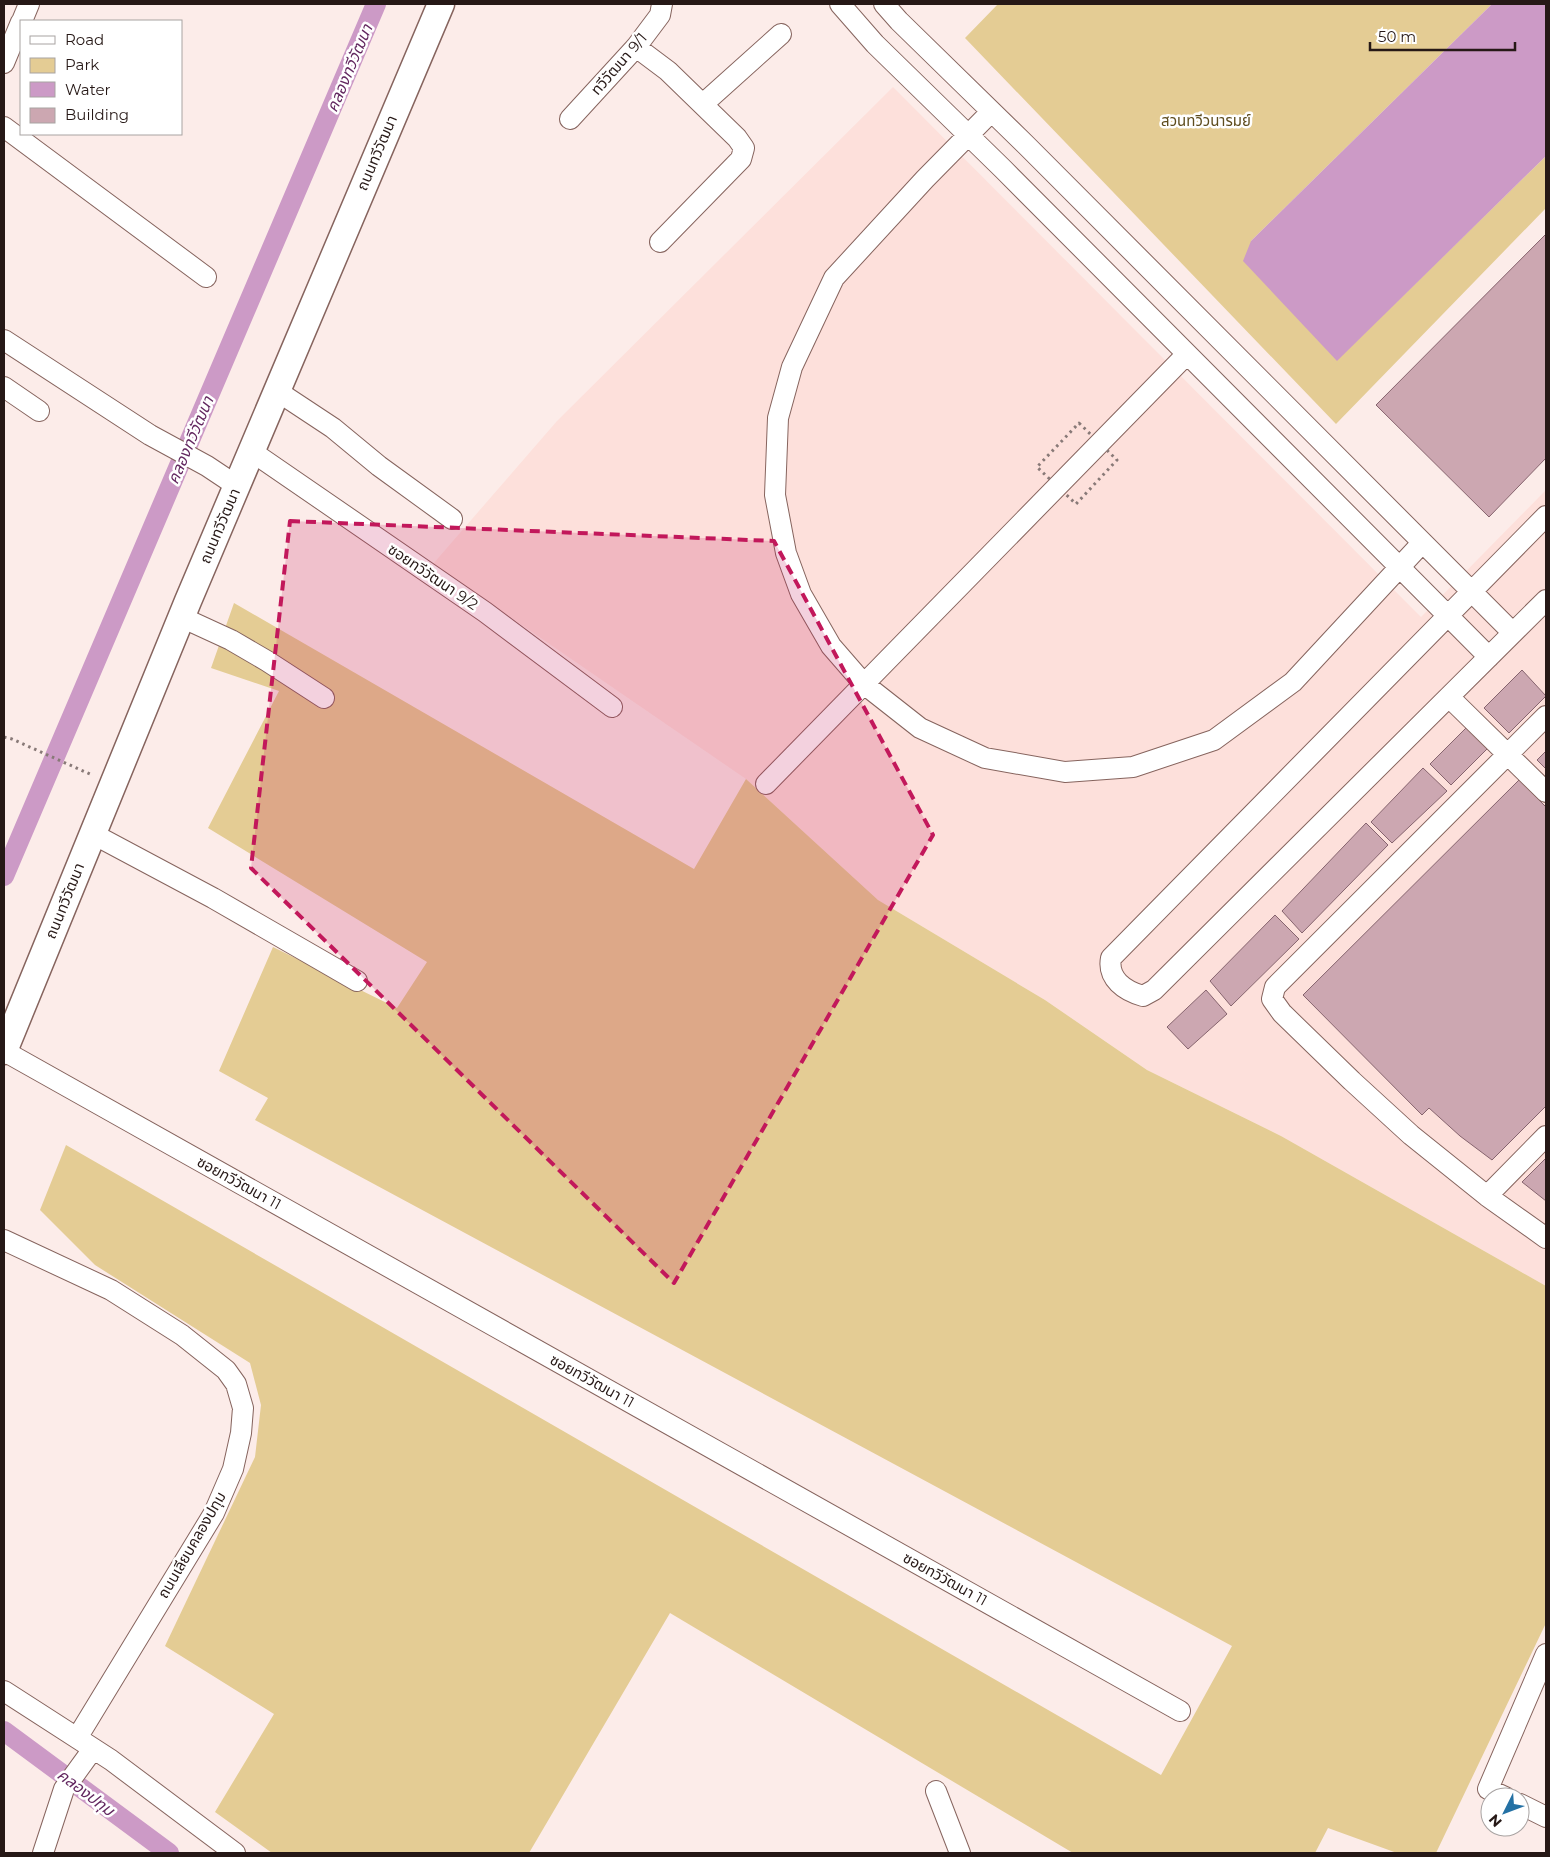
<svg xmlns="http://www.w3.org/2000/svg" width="1550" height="1857" viewBox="0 0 1550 1857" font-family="Montserrat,'Noto Sans Thai',sans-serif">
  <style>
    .built { fill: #fde0db }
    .green { fill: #e4cc94 }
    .water { fill: #cc9ac6 }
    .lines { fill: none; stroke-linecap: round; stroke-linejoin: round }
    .canal { stroke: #cc9ac6; stroke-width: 20 }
    .building { fill: #cca7b1; stroke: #86646e }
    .minor-casing { stroke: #86645e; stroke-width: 22 }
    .major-casing { stroke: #86645e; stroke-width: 29 }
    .path { stroke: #887977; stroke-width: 3; stroke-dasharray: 2.5 4; stroke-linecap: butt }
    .minor { stroke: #fff; stroke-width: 20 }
    .major { stroke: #fff; stroke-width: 26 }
    .marked { fill: #c2185b; fill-opacity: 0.2; stroke: #c2185b; stroke-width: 4; stroke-dasharray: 10 6; stroke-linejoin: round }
    .labels { text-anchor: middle; stroke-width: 5; stroke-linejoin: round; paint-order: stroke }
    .street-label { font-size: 15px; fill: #261816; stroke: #fff }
    .park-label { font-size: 15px; fill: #5e4c1d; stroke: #fff }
    .water-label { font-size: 16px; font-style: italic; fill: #632860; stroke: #fff }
  </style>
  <rect width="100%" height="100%" fill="#fcece9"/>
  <path class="built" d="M 893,87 L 1421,617 L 1546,490 L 1546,1286 L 1281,1136 L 1147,1070 L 1045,1000 L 878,900 L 746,779 L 433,564 L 557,421 Z"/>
  <path class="green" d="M 998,4 L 1492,4 L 1251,241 L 1337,360 L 1546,156 L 1546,208 L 1336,424 L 965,38 Z
    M 234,603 L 694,869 L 746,779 L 878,900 L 1045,1000 L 1147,1070 L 1281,1136 L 1546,1286 L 1546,1623 L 1436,1853 L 1397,1853 L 1328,1828 L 1315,1853 L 1073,1853 L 670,1613 L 529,1853 L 272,1853 L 215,1812 L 274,1714 L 165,1646 L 255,1457 L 261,1405 L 250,1363 L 95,1265 L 40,1210 L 66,1145 L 1161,1775 L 1232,1646 L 255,1120 L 268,1098 L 219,1071 L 273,947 L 397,1008 L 427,962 L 208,828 L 279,691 L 211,668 Z"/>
  <path class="water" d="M 1492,4 L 1546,4 L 1546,156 L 1337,361 L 1243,261 L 1251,241 Z"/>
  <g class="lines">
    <path class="canal" d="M 4,876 L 376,4
      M 4,1731 L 169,1853"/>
  </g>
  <path class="building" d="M 1546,234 L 1546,458 L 1489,517 L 1376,405 Z
    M 1522,670 L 1546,696 L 1509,733 L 1484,708 Z
    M 1468,726 L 1490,746 L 1451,785 L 1430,764 Z
    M 1546,751 L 1546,769 L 1537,760 Z
    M 1423,768 L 1447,791 L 1392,843 L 1371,822 Z
    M 1519,780 L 1546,807 L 1546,1106 L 1492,1160 L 1460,1136 L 1429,1108 L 1422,1115 L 1303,995 Z
    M 1366,823 L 1388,845 L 1302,933 L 1282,911 Z
    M 1275,915 L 1299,939 L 1231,1006 L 1210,981 Z
    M 1206,990 L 1227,1014 L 1188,1049 L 1167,1027 Z
    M 1546,1158 L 1546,1201 L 1522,1182 Z"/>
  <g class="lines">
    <g class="minor-casing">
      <path id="minor" d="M 840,4 L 875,44 L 1003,169 L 1489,657
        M 884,4 L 899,21 L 1026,145 L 1513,633
        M 22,21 L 29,4
        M 636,47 L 668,71 L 737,138 L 744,148 L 741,159 L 660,242
        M 4,63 L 21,22
        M 703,104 L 781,34
        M 991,112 L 925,179 L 834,278 L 792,367 L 778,418 L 775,495 L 786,553 L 801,594 L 831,646 L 864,684 L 920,728 L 985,758 L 1065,772 L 1133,767 L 1214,740 L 1293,682 L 1422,543
        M 570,119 L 636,47 L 660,15 L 662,4
        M 4,127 L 206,277
        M 4,340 L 150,435 L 207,466 L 237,486
        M 4,387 L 39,411
        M 277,391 L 333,428 L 379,466 L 452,519
        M 251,451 L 485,612 L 612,707
        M 1546,516 L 1111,958 C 1107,979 1125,991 1143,996 L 1154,990 L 1546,600
        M 181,617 L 231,640 L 267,661 L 324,698
        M 1449,697 L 1546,792
        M 1546,716 L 1275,987 L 1272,999 L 1282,1013 L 1352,1081 L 1411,1135 L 1487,1196 L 1546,1238
        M 766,784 L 1187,354
        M 93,834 L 213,898 L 357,981
        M 4,1051 L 1180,1711
        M 1487,1196 L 1546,1136
        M 4,1240 L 111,1290 L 182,1335 L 226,1370 L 236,1384 L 243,1408 L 241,1433 L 233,1469 L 214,1513 L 77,1738 L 111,1760 L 235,1853
        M 4,1691 L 77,1738
        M 936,1791 L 960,1853
        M 1505,1797 L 1488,1789 L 1546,1654
        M 1520,1804 L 1546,1817
        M 43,1853 L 64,1789 L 93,1749"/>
    </g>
    <g class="major-casing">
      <path id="major" d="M 4,1051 L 188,601 L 441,4"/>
    </g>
    <path class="path" d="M 1079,423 L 1117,460 L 1076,504 L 1037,467 Z
      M 4,737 L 12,739 L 92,775"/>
    <use href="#minor" class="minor"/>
    <use href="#major" class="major"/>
  </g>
  <path class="marked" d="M 290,521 L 774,541 L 933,835 L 674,1283 L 251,868 Z"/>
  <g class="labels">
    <g class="street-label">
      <text transform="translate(619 64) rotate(-49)" y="5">ทวีวัฒนา 9/1</text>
      <text transform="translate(377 153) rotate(-67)" y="5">ถนนทวีวัฒนา</text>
      <text transform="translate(220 526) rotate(-67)" y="5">ถนนทวีวัฒนา</text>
      <text transform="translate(433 577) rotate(34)" y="5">ซอยทวีวัฒนา 9/2</text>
      <text transform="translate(65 901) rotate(-68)" y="5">ถนนทวีวัฒนา</text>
      <text transform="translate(239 1183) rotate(29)" y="5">ซอยทวีวัฒนา 11</text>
      <text transform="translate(592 1381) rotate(29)" y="5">ซอยทวีวัฒนา 11</text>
      <text transform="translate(192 1545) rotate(-60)" y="5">ถนนเลียบคลองปทุม</text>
      <text transform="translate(945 1579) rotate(29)" y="5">ซอยทวีวัฒนา 11</text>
    </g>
    <g class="park-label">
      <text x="1206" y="126">สวนทวีวนารมย์</text>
    </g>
    <g class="water-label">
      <text transform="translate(349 68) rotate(-67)" y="6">คลองทวีวัฒนา</text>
      <text transform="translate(190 440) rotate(-67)" y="6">คลองทวีวัฒนา</text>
      <text transform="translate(86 1792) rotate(37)" y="6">คลองปทุม</text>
    </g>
  </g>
  <rect width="1550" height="1857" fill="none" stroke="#261816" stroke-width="10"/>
  <rect x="20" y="20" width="162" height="115" fill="#ffffff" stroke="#a8a3a2"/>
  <rect x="30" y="36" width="25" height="8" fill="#ffffff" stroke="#a8a3a2"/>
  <text x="65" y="45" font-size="15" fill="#261816">Road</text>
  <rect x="30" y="58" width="25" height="15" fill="#e4cc94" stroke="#a8a3a2"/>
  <text x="65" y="70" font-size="15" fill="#261816">Park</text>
  <rect x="30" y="82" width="25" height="15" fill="#cc9ac6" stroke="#a8a3a2"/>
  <text x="65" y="95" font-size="15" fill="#261816">Water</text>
  <rect x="30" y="108" width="25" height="15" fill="#cca7b1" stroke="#a8a3a2"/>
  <text x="65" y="120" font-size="15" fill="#261816">Building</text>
  <g transform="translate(1505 1812) rotate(228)"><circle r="24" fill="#ffffff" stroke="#a8a3a2"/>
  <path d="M0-4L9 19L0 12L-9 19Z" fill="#2471a4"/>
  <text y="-8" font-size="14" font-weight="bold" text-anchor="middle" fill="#261816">N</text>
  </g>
  <path d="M1370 42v8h145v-8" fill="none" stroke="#261816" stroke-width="2.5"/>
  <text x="1378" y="42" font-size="15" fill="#261816" stroke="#ffffff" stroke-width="4" paint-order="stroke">50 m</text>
</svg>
